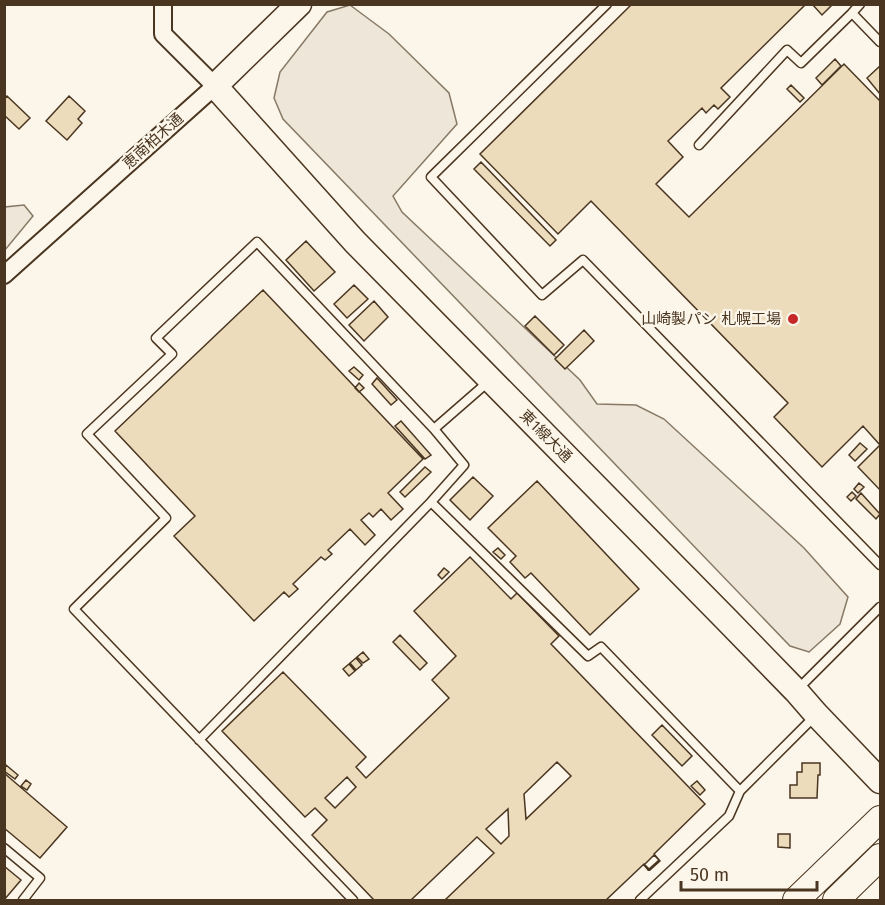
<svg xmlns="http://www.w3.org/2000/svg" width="885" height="905" viewBox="0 0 885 905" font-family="'Fira Sans','Noto Sans JP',sans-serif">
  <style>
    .green { fill: #ede6d9; stroke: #887966; stroke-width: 1.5 }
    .building { fill: #ecdcbc; stroke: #4a3520; stroke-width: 1.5; fill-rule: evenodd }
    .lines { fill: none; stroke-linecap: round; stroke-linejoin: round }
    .lane-casing { stroke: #4a3520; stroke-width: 11 }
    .street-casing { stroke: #4a3520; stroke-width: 20 }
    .secondary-casing { stroke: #4a3520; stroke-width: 27 }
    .primary-casing { stroke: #4a3520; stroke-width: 28 }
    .lane { stroke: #fbf6e9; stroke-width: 8 }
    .street { stroke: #fbf6e9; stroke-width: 16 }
    .secondary { stroke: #fbf6e9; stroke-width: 24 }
    .primary { stroke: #fbf6e9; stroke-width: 26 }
    .poi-dot { fill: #c62828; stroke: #fbf6e9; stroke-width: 2 }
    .labels { text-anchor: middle; stroke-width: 4.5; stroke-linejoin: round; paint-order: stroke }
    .street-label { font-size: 15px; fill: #4a3520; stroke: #fbf6e9 }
    .poi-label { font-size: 15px; fill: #4a3520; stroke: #fbf6e9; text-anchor: end }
  </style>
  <rect width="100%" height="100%" fill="#fbf6e9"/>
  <path class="green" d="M 350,5 L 389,34 L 449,93 L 457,124 L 393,196 L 402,212 L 580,380 L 597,404 L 636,405 L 664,419 L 804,548 L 848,597 L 840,624 L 809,652 L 790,646 L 283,119 L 274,98 L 280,72 L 327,12 Z
    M 24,205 L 33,216 L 5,250 L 5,207 Z"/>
  <path class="building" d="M 632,4 L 806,4 L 721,88 L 730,97 L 718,109 L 714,105 L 706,113 L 702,108 L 668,141 L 683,157 L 656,184 L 689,217 L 844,64 L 880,101 L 880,445 L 863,426 L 822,467 L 774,417 L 788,403 L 591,201 L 558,234 L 480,154 Z
    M 812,4 L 833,4 L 822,15 Z
    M 835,59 L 841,66 L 822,85 L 816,78 Z
    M 880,66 L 880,94 L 867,78 Z
    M 791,85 L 804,98 L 800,102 L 787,89 Z
    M 7,96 L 30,118 L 19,129 L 4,115 L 4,99 Z
    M 69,96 L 85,111 L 78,119 L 82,123 L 67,140 L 46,121 Z
    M 481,162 L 556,240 L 550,246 L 474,169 Z
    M 306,241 L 335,272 L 314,291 L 286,260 Z
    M 354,285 L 368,299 L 347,318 L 334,304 Z
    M 263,290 L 423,459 L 388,493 L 403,509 L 391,520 L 381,509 L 373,517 L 369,513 L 361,520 L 375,535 L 365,545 L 350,529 L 328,550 L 332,554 L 325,560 L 321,557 L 293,584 L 298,589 L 289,597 L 284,592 L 254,621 L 174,536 L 195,516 L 115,431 Z
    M 374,301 L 388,317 L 364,341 L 349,325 Z
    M 535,316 L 564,345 L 554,355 L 525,326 Z
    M 584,330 L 594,341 L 565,369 L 555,359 Z
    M 354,367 L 363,375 L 359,380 L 349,371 Z
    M 377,378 L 397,400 L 391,405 L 372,384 Z
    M 359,383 L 364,388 L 359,392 L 355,388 Z
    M 401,421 L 431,455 L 425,459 L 395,426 Z
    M 860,443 L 867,449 L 855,461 L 849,455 Z
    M 880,445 L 880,490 L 858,467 Z
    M 425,467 L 431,472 L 405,497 L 400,492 Z
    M 473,477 L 493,496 L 470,520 L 450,500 Z
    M 537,481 L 639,589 L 590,635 L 531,573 L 525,578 L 510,562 L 516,556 L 488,528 Z
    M 859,483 L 864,487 L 858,493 L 854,489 Z
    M 852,492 L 856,496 L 851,501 L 847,497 Z
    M 861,493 L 880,514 L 876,519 L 856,499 Z
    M 498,548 L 505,555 L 501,559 L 493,552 Z
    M 470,557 L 511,599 L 517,593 L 559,636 L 551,644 L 705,804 L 654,854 L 660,861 L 650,870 L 644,864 L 606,900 L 445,900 L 494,853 L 477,837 L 411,900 L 374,900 L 312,835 L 327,820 L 315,808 L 305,817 L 222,731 L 283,672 L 366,757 L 356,767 L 366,778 L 449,698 L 432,680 L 456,656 L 414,611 ZM 557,762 L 571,776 L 526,819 L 524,794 ZM 347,777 L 356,787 L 335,808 L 325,798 ZM 508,809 L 509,836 L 501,844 L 486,829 Z
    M 444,568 L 449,572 L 442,579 L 438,575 Z
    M 400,635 L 427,663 L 420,670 L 393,642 Z
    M 363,652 L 369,659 L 363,663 L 357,657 Z
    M 356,658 L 362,665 L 356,670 L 350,663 Z
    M 349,664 L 355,671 L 349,676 L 343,669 Z
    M 662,725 L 692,756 L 682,766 L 652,735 Z
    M 802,763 L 820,763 L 820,775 L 818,775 L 817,798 L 790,798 L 790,785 L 797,785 L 797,772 L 802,772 Z
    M 6,765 L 18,775 L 15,779 L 4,771 Z
    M 4,773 L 67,827 L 40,858 L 4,828 Z
    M 26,780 L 31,784 L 27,790 L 21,786 Z
    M 697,781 L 705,790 L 700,795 L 691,786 Z
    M 778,834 L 790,834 L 790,848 L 778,847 Z
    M 654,855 L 659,860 L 648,870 L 644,865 Z
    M 4,866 L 21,880 L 4,900 Z"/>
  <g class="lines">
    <g class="lane-casing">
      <path id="lane" d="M 607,4 L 431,177 L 542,295 L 583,260 L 880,565
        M 860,4 L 852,13 L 880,42
        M 699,145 L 787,50 L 801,63 L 852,13
        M 431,502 L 464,465 L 434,429 L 488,382
        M 797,690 L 880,607
        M 199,740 L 431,502 L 588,656 L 601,647 L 740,791
        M 4,848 L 40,878 L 23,900
        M 353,900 L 74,609 L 166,518 L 87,434 L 172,354 L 156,338 L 257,242 L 434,429
        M 640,900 L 729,816 L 740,791 L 816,715"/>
    </g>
    <g class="street-casing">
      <path id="street" d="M 4,275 L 215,86 L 163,34 L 163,4"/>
    </g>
    <g class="secondary-casing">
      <path id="secondary" d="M 299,4 L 215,86 L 355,242 L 726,619 L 796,691 L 816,714 L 880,781"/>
    </g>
    <g class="primary-casing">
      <path id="primary" d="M 796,900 L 880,819
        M 836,900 L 880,857"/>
    </g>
    <use href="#lane" class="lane"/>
    <use href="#street" class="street"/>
    <use href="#secondary" class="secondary"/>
    <use href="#primary" class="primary"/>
  </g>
  <circle class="poi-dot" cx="793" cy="319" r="6"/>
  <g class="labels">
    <g class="street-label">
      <text transform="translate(153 141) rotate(-42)" y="5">恵南柏木通</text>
      <text transform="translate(546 436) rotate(45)" y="5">東1線大通</text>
    </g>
    <g class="poi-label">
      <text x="781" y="324">山崎製パン 札幌工場</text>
    </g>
  </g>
  <rect width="885" height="905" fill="none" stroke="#4a3520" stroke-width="12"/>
  <path d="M681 881v9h136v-9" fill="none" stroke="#4a3520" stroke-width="3"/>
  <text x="690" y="881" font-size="18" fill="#4a3520" stroke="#fbf6e9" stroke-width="4.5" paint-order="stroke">50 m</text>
</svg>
